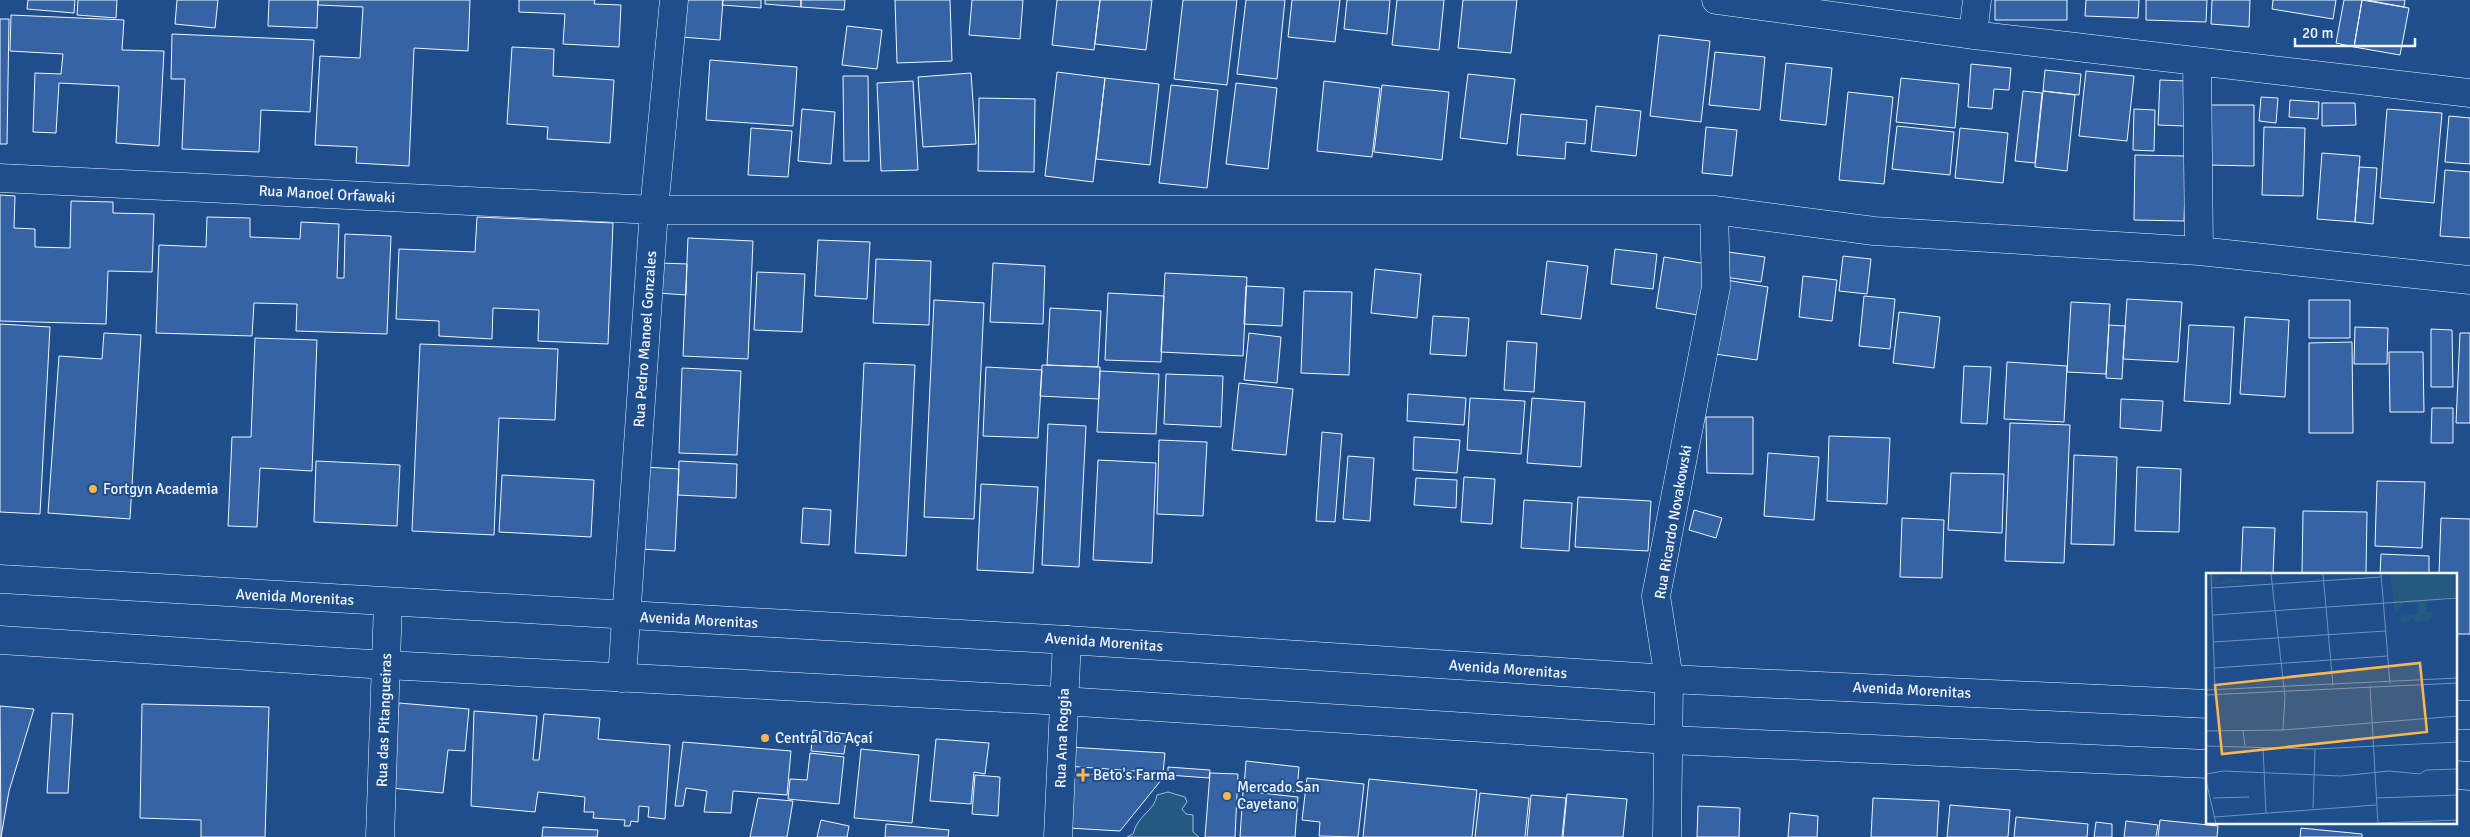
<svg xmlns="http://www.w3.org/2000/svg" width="2470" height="837" viewBox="0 0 2470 837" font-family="Signika,sans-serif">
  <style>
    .green { fill: #245a82; stroke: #a8bbd7 }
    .building { fill: #3563a3; stroke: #f2f6ff }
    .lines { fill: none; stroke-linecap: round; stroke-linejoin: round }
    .street-casing { stroke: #f2f6ff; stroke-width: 29 }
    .secondary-casing { stroke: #f2f6ff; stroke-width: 29 }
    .street { stroke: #1f4e8c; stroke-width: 28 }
    .secondary { stroke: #1f4e8c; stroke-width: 28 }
    .poi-dot { fill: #ffb74d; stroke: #1f4e8c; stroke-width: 2 }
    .labels { text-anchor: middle; stroke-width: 4; stroke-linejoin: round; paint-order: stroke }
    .street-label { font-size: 15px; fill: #f2f6ff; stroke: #1f4e8c }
    .poi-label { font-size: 15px; fill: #f2f6ff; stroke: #1f4e8c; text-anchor: start }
    .inset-road { fill: none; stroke: #7391ba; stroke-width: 1 }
    .view { fill: #ffb74d; fill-opacity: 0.15; stroke: #ffb74d; stroke-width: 2.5 }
    .inset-edge { fill: none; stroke: #f2f6ff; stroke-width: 2.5 }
  </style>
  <rect width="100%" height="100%" fill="#1f4e8c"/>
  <path class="green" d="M 1168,792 L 1185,797 L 1187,802 L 1182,809 L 1186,814 L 1193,815 L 1193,832 L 1199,837 L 1127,837 L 1133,834 C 1138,814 1155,811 1157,795 Z"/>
  <path class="building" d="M 28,0 L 75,0 L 74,13 L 27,9 Z
    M 78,0 L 117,0 L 116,18 L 77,15 Z
    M 177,0 L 218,0 L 215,28 L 175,24 Z
    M 269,0 L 318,0 L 317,28 L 268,26 Z
    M 318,0 L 470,0 L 468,51 L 414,48 L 409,166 L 356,163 L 357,147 L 315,145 L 320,56 L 360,58 L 363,7 L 318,5 Z
    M 519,0 L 595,0 L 594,4 L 621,5 L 619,47 L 563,44 L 565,14 L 519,12 Z
    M 684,0 L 723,0 L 720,40 L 681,37 Z
    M 723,0 L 761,0 L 761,8 L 722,5 Z
    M 765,0 L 801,0 L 801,7 L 765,4 Z
    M 801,0 L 845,0 L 844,10 L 801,7 Z
    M 895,0 L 950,0 L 952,61 L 897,63 Z
    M 972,0 L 1023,0 L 1020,39 L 969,35 Z
    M 1057,0 L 1100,0 L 1094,50 L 1052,45 Z
    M 1100,0 L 1152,0 L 1146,50 L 1095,44 Z
    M 1183,0 L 1237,0 L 1227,85 L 1174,79 Z
    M 1246,0 L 1285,0 L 1277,79 L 1237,74 Z
    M 1292,0 L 1340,0 L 1335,42 L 1288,37 Z
    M 1347,0 L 1390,0 L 1387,34 L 1344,29 Z
    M 1397,0 L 1444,0 L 1439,50 L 1392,45 Z
    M 1463,0 L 1517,0 L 1511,53 L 1458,48 Z
    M 1995,0 L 2067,0 L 2067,20 L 1995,20 Z
    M 2086,0 L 2139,0 L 2138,18 L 2085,16 Z
    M 2146,0 L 2207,0 L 2206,22 L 2146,20 Z
    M 2212,0 L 2250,0 L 2249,27 L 2211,24 Z
    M 2273,0 L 2336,0 L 2333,19 L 2272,9 Z
    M 2344,0 L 2362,0 L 2354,47 L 2336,43 Z
    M 2362,0 L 2409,8 L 2400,55 L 2354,47 Z
    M 2367,0 L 2405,0 L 2404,7 Z
    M 11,15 L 124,20 L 122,50 L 164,51 L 159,146 L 116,143 L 119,86 L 59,83 L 56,133 L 33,132 L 35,73 L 61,74 L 63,54 L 10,51 Z
    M 0,19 L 9,19 L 7,144 L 0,144 Z
    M 847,26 L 882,30 L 877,69 L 842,65 Z
    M 172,34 L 314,40 L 310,112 L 261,110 L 259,152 L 182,149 L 185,79 L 171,79 Z
    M 1659,35 L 1710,41 L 1701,122 L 1650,116 Z
    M 512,47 L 554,49 L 553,76 L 614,80 L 610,143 L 547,139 L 548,127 L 507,124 Z
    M 1715,52 L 1765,57 L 1760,110 L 1709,105 Z
    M 710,60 L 797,67 L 793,126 L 706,120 Z
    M 1786,63 L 1832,68 L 1826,125 L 1780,120 Z
    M 1971,64 L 2011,68 L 2009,90 L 1994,89 L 1992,109 L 1968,107 Z
    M 2045,70 L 2081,74 L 2079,95 L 2043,91 Z
    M 2086,71 L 2134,76 L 2127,141 L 2079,136 Z
    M 1057,72 L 1105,78 L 1093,182 L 1045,176 Z
    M 971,73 L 976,144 L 923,147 L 918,77 Z
    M 1468,74 L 1515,79 L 1507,144 L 1460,138 Z
    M 843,76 L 868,76 L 869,161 L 844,161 Z
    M 1105,78 L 1159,84 L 1150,165 L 1096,159 Z
    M 1901,78 L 1959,84 L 1955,128 L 1896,122 Z
    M 2160,80 L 2186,81 L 2185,126 L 2158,125 Z
    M 913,81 L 918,170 L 881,171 L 877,83 Z
    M 1324,81 L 1380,88 L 1372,157 L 1317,151 Z
    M 1236,83 L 1277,88 L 1268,169 L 1226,164 Z
    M 1171,85 L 1218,90 L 1207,188 L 1159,183 Z
    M 1382,85 L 1449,92 L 1442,160 L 1374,152 Z
    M 2023,91 L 2042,93 L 2035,163 L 2015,161 Z
    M 2043,91 L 2075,95 L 2067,171 L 2035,167 Z
    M 1848,92 L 1893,97 L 1884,184 L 1839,180 Z
    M 2261,97 L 2278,98 L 2276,123 L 2259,121 Z
    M 979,98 L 1035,99 L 1034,172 L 978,171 Z
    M 2290,100 L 2319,102 L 2318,119 L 2289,117 Z
    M 2322,103 L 2355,103 L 2356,125 L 2322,126 Z
    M 2210,105 L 2254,105 L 2254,166 L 2210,165 Z
    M 1596,106 L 1641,111 L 1636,156 L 1591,151 Z
    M 802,109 L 835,112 L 831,164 L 798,161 Z
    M 2134,109 L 2155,110 L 2154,151 L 2133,150 Z
    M 2387,109 L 2442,113 L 2434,203 L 2380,198 Z
    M 1521,114 L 1587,120 L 1585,144 L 1566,142 L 1565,159 L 1517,155 Z
    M 2449,116 L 2470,118 L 2470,164 L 2445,162 Z
    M 1897,126 L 1954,132 L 1950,175 L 1892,169 Z
    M 1706,127 L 1737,130 L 1732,176 L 1702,173 Z
    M 2264,127 L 2305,128 L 2303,196 L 2262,195 Z
    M 751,128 L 792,131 L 788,177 L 748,175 Z
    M 1960,128 L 2008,133 L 2003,183 L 1955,178 Z
    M 2322,153 L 2360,156 L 2355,222 L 2317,219 Z
    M 2135,155 L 2186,156 L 2184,221 L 2134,220 Z
    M 2359,167 L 2377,168 L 2373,224 L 2355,222 Z
    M 2445,170 L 2470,172 L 2470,238 L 2440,236 Z
    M 0,195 L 15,196 L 14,228 L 35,229 L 35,247 L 70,248 L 71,201 L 113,202 L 113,213 L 154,214 L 152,272 L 108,271 L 106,324 L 0,321 Z
    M 207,217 L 250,218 L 250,237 L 300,239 L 301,222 L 339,224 L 337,278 L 344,278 L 345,234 L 391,236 L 387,334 L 296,331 L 297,304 L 254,303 L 252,336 L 156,333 L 159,245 L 206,247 Z
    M 477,217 L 613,223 L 608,344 L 538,341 L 539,310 L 493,308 L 492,339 L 439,336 L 439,321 L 396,319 L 399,249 L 475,252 Z
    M 688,238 L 753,241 L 748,359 L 683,356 Z
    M 818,240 L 870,242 L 867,299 L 815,296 Z
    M 1615,249 L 1657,254 L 1653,289 L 1611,284 Z
    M 1728,252 L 1765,257 L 1761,282 L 1724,277 Z
    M 1843,256 L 1871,259 L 1867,294 L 1839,291 Z
    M 1664,257 L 1707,264 L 1698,315 L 1656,308 Z
    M 876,259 L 931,261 L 929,325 L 873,323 Z
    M 1547,261 L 1588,266 L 1581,319 L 1541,314 Z
    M 660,263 L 687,264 L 686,295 L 658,293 Z
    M 993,263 L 1045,266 L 1043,324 L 990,322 Z
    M 1375,269 L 1421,274 L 1417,318 L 1371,313 Z
    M 757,272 L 805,274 L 802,332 L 754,330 Z
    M 1165,273 L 1247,277 L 1243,356 L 1161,352 Z
    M 1803,276 L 1837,280 L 1832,321 L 1799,317 Z
    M 1726,280 L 1768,287 L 1757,360 L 1715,354 Z
    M 1246,286 L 1284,288 L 1282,326 L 1244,324 Z
    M 1304,291 L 1352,292 L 1349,375 L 1301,373 Z
    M 1108,293 L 1164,296 L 1161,362 L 1105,360 Z
    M 1864,296 L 1895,299 L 1890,349 L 1859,346 Z
    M 2127,299 L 2182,302 L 2178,362 L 2123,359 Z
    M 934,300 L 984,303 L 974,519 L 924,517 Z
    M 2309,300 L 2350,300 L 2350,338 L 2309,338 Z
    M 2071,302 L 2110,304 L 2106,374 L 2067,372 Z
    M 1050,308 L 1101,311 L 1098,367 L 1047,365 Z
    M 1899,312 L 1940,317 L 1934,368 L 1893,363 Z
    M 1433,316 L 1469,318 L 1466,356 L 1430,354 Z
    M 2245,317 L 2289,320 L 2285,397 L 2240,394 Z
    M 0,324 L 50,327 L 40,514 L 0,512 Z
    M 2109,325 L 2125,326 L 2122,379 L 2106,378 Z
    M 2189,325 L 2234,327 L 2230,404 L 2184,401 Z
    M 2355,327 L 2388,328 L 2387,364 L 2354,364 Z
    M 2431,329 L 2452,330 L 2453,387 L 2431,387 Z
    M 104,333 L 141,335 L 130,519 L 48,513 L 59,356 L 102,359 Z
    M 1249,333 L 1281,337 L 1277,383 L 1244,380 Z
    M 2460,333 L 2470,333 L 2470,423 L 2456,423 Z
    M 255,338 L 317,340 L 312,471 L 260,468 L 257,527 L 228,526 L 232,437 L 251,437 Z
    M 1507,341 L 1537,343 L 1534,392 L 1504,390 Z
    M 2352,342 L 2353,433 L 2309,433 L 2309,343 Z
    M 420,344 L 558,349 L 555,420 L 499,418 L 494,535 L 412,531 Z
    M 2389,352 L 2423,352 L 2424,412 L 2390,412 Z
    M 2007,362 L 2067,366 L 2064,422 L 2004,419 Z
    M 864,363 L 915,365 L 906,556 L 855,553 Z
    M 1042,365 L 1100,367 L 1099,399 L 1040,396 Z
    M 1964,366 L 1991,367 L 1987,424 L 1961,423 Z
    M 986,367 L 1042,370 L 1038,438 L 983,436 Z
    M 682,368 L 741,371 L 737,455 L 679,453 Z
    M 1100,371 L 1159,374 L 1156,434 L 1097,432 Z
    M 1166,374 L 1223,376 L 1221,427 L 1164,424 Z
    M 1239,383 L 1293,389 L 1286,455 L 1232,450 Z
    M 1408,394 L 1466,398 L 1464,425 L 1407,421 Z
    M 1470,398 L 1525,401 L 1521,454 L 1467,450 Z
    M 1532,398 L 1585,402 L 1581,467 L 1527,463 Z
    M 2121,399 L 2163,401 L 2161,431 L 2120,428 Z
    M 2432,408 L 2453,408 L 2453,443 L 2431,443 Z
    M 1706,417 L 1753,417 L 1753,474 L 1707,473 Z
    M 2010,423 L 2070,425 L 2064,563 L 2005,561 Z
    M 1048,424 L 1086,426 L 1079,567 L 1042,565 Z
    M 1322,432 L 1342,434 L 1335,522 L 1316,521 Z
    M 1829,436 L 1890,438 L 1887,504 L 1827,501 Z
    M 1414,437 L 1460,440 L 1457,473 L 1413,470 Z
    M 1159,440 L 1207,442 L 1203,516 L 1157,514 Z
    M 1768,453 L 1819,457 L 1814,520 L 1764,516 Z
    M 2074,455 L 2117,457 L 2114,545 L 2071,544 Z
    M 1348,456 L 1374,458 L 1370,521 L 1343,519 Z
    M 1098,460 L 1156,463 L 1152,563 L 1093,560 Z
    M 316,461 L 400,465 L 397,526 L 314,522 Z
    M 679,461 L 737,464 L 736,498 L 678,495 Z
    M 645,467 L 679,469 L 675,551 L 641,549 Z
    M 2137,467 L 2181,469 L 2179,532 L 2135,531 Z
    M 1951,473 L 2004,474 L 2002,533 L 1948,530 Z
    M 502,475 L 594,480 L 591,537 L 499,532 Z
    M 1464,477 L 1495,479 L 1492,524 L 1461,522 Z
    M 1416,478 L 1457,480 L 1456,508 L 1414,505 Z
    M 2377,481 L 2425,482 L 2422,548 L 2375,546 Z
    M 981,484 L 1038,487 L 1033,573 L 977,570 Z
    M 1578,497 L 1651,501 L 1648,551 L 1575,547 Z
    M 1524,500 L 1572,503 L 1569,551 L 1521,548 Z
    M 803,508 L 831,510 L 829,545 L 801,543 Z
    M 1694,510 L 1722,518 L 1716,538 L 1689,530 Z
    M 2303,511 L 2367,512 L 2366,574 L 2302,574 Z
    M 1902,518 L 1944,520 L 1942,578 L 1900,577 Z
    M 2441,518 L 2470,519 L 2470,634 L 2456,634 L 2456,574 L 2439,574 Z
    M 2243,527 L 2275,528 L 2273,574 L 2241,574 Z
    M 2381,554 L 2429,556 L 2429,574 L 2380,574 Z
    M 399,703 L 469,709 L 465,751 L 448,750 L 443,793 L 391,788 Z
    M 142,704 L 269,707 L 265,837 L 201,837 L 201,820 L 140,818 Z
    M 0,706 L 34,709 L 9,791 L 1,837 Z
    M 474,711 L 537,716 L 533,760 L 539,760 L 544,714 L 600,718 L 598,739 L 670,745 L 665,819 L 648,817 L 649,807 L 639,806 L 638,822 L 631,821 L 630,826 L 624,826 L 625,820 L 593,818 L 594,812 L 584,812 L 585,797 L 538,792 L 535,812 L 471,806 Z
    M 52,713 L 73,714 L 68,793 L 47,793 Z
    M 813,730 L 847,734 L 844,754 L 811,751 Z
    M 936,739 L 989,743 L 985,774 L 974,772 L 971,804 L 930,801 Z
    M 683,742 L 791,751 L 787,795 L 733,791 L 731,813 L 704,812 L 707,791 L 686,788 L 683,806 L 675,806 Z
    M 1069,747 L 1165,753 L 1163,773 L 1067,766 Z
    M 861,749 L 919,755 L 912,823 L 854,818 Z
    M 810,753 L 844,757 L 839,804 L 788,799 L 790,779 L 807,780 Z
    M 1246,761 L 1299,767 L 1297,792 L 1244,787 Z
    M 1168,767 L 1210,770 L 1209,778 L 1168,775 Z
    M 1071,773 L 1162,779 L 1120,831 L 1068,828 Z
    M 1210,773 L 1238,774 L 1235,837 L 1205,837 Z
    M 975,775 L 1000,777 L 998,816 L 972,814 Z
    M 1307,778 L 1364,784 L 1358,837 L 1319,836 L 1320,822 L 1302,820 Z
    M 1369,779 L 1477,790 L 1472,837 L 1363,837 Z
    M 1243,791 L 1298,797 L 1295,837 L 1240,837 Z
    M 1480,793 L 1529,798 L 1525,837 L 1475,837 Z
    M 1567,794 L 1627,799 L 1623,837 L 1563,837 Z
    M 1531,795 L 1566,798 L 1562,837 L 1527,837 Z
    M 758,798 L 793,801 L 787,837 L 750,837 Z
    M 1873,798 L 1939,801 L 1937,837 L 1871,837 Z
    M 1950,805 L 2010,810 L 2008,837 L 1947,837 Z
    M 1698,806 L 1740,808 L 1739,837 L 1697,837 Z
    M 1790,813 L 1818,816 L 1817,837 L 1788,837 Z
    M 2016,817 L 2088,824 L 2087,837 L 2014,837 Z
    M 821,820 L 849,826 L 847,837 L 817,837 Z
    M 2160,820 L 2218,826 L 2217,837 L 2158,837 Z
    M 2126,821 L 2158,825 L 2156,837 L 2124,837 Z
    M 2096,822 L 2112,824 L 2112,837 L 2094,837 Z
    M 886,824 L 949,830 L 948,837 L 885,837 Z
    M 543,827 L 598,830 L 597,837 L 542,837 Z
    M 2301,828 L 2362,834 L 2362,837 L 2300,837 Z"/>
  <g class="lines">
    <g class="street-casing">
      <path id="street" d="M 1716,0 L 1973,35 L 2470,93
        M 1973,35 L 1977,0
        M 2197,63 L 2199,251
        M 0,178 L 654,210 L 1714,210 L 1874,231 L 2199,251 L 2470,280
        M 622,678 L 654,210 L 674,0
        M 380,837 L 388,603
        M 1058,837 L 1067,640
        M 1667,837 L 1669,679 L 1656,596 L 1716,287 L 1714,210"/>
    </g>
    <g class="secondary-casing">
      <path id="secondary" d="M 0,579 L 1067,640 L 1669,679 L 2208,704
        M 0,640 L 386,665 L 1063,701 L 1670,740 L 2208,764
        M 2456,715 L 2470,715
        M 2456,775 L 2470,776"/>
    </g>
    <use href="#street" class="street"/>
    <use href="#secondary" class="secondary"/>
  </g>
  <g class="poi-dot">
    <circle cx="93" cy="489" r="5"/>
    <circle cx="765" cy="738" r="5"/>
    <path d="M1080.5 767.5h5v5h5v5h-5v5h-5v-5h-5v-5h5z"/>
    <circle cx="1227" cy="796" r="5"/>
  </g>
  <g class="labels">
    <g class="street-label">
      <text transform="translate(327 194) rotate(3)" y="5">Rua Manoel Orfawaki</text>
      <text transform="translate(645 339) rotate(-86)" y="5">Rua Pedro Manoel Gonzales</text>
      <text transform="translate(1673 522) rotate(-80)" y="5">Rua Ricardo Novakowski</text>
      <text transform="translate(295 597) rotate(3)" y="5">Avenida Morenitas</text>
      <text transform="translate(699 620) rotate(3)" y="5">Avenida Morenitas</text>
      <text transform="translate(1104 642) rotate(4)" y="5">Avenida Morenitas</text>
      <text transform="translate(1508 669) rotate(4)" y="5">Avenida Morenitas</text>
      <text transform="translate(1912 690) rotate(3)" y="5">Avenida Morenitas</text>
      <text transform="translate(384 720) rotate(-88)" y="5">Rua das Pitangueiras</text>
      <text transform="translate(1062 738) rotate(-88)" y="5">Rua Ana Roggia</text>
    </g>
    <g class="poi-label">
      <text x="103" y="494">Fortgyn Academia</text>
      <text x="775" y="743">Central do Açaí</text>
      <text x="1093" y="780">Beto's Farma</text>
      <text x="1237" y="792">Mercado San<tspan x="1237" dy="17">Cayetano</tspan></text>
    </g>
  </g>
  <g transform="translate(2206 573)">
    <rect width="251" height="251" fill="#1f4e8c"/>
    <path d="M 5,1 L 14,2 L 9,5 L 12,11 L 22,5 L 48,9 L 8,12 ZM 184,1 L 251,1 L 251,23 L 222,27 L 219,39 L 225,38 L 227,43 L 221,49 L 216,47 L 210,50 L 207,46 L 196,50 L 194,43 L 212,41 L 211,30 L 198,30 L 189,41 Z" fill="#245a82"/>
    <path class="inset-road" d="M 5,1 L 9,117M 65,1 L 79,124 L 77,157M 117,1 L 127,113M 175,1 L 184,111M 6,15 L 175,4M 7,42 L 252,25M 7,69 L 180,58M 8,95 L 182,83M 164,113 L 172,251M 0,117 L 252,105M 0,122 L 252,110M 0,158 L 77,157 L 252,143M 37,158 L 39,173M 0,173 L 109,176 L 252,169M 57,174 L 60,240M 0,201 L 17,198 L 135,203 L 183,198 L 214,201 L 220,197 L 252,196M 0,207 L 10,251M 7,225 L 43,224M 170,225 L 252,222M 107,235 L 109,176M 9,244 L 170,232M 172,250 L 252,247"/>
    <path class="view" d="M 214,90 L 221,159 L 16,181 L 9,112 Z"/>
    <rect width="251" height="251" class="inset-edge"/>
  </g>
  <path d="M2295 38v8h120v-8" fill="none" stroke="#f2f6ff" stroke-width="2.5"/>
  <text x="2302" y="38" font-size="15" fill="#f2f6ff" stroke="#1f4e8c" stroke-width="4" paint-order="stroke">20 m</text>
</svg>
